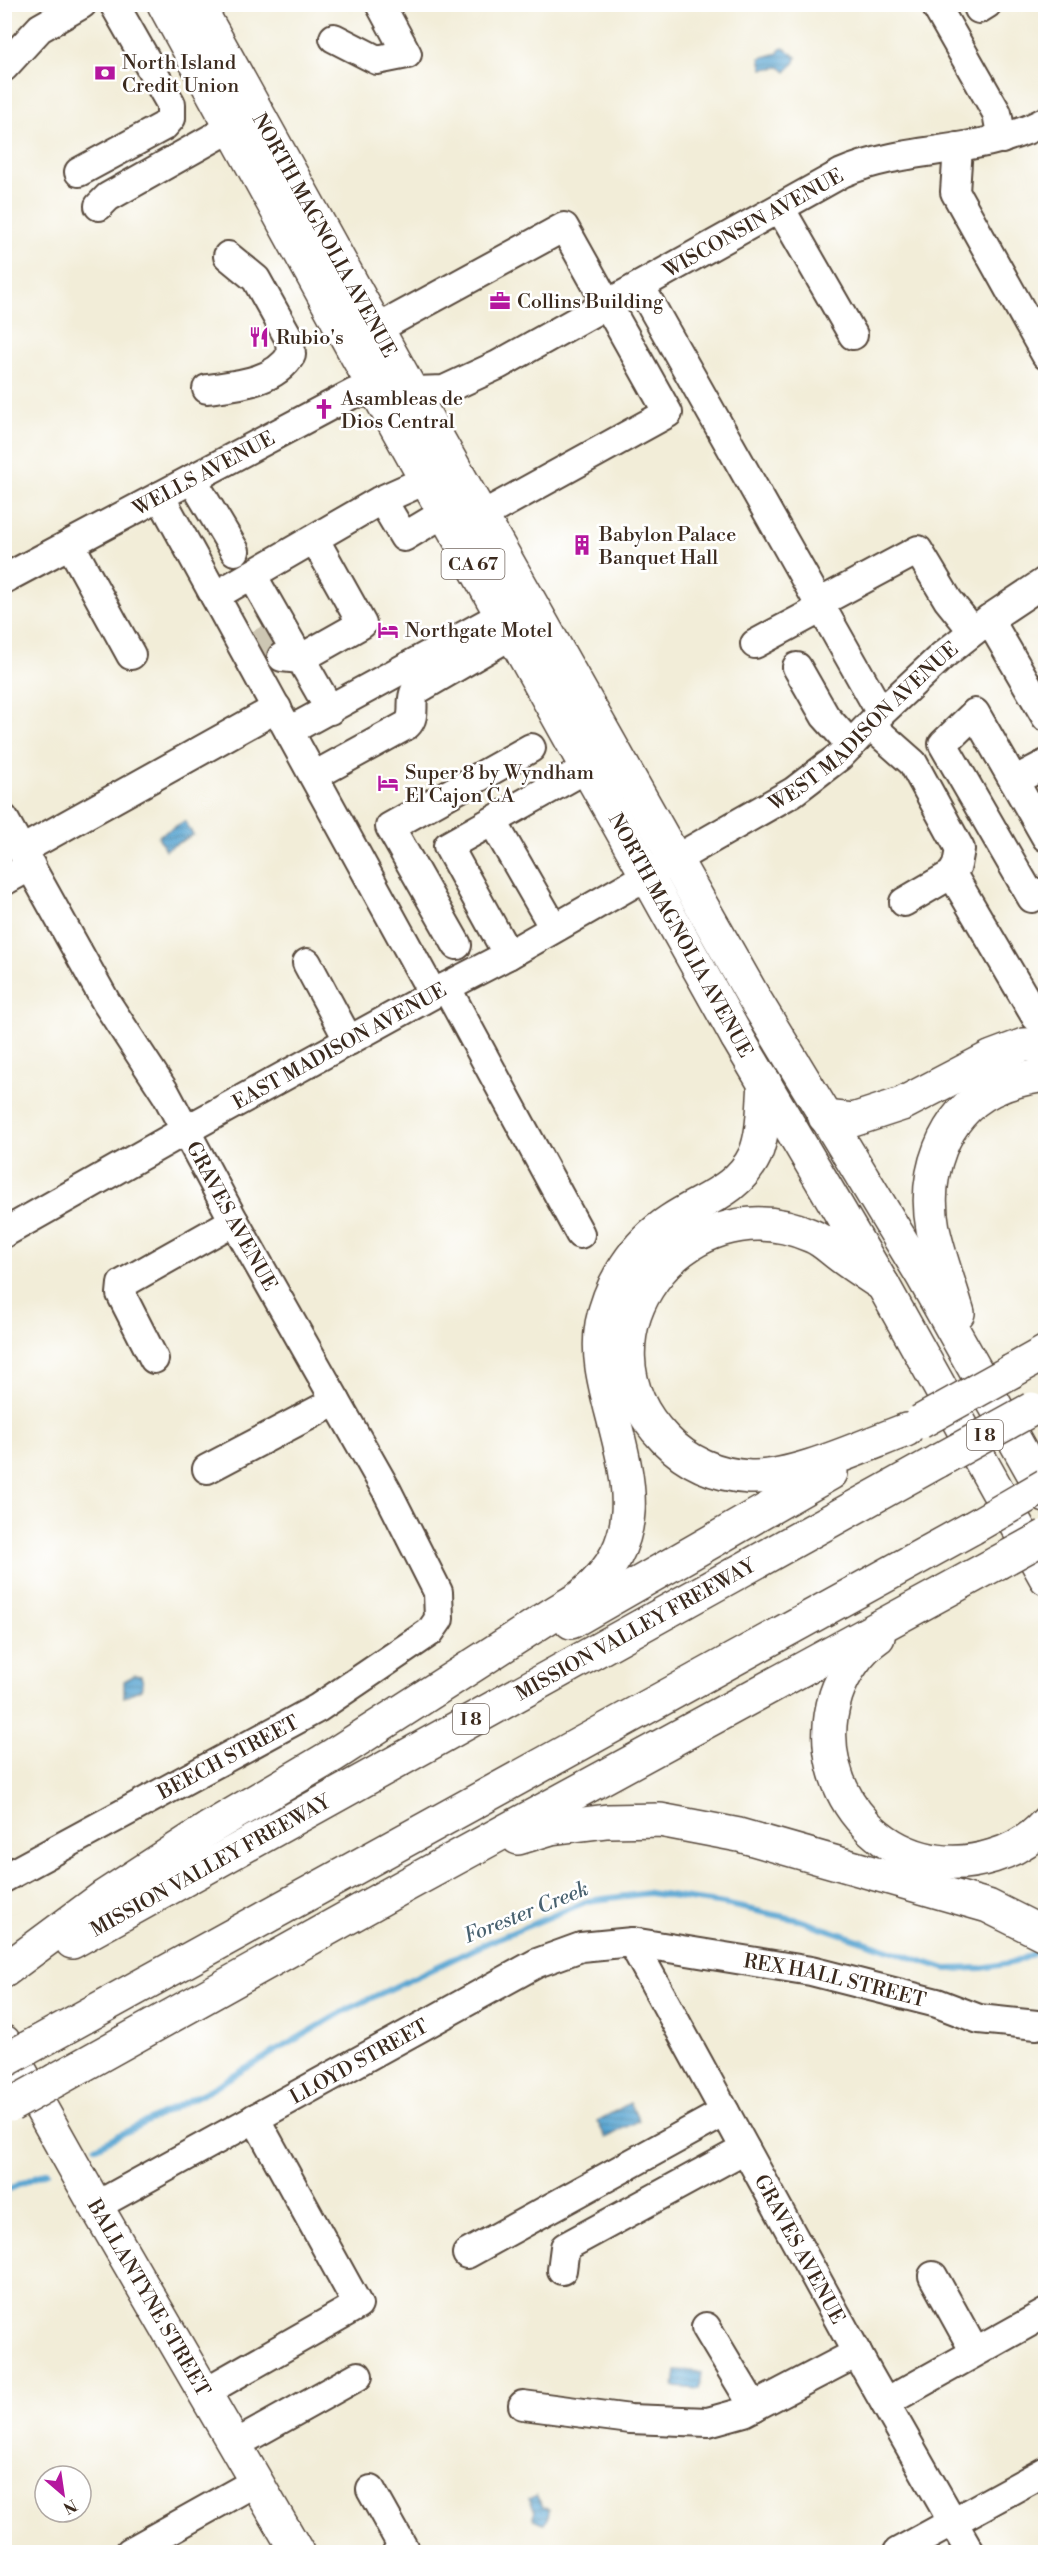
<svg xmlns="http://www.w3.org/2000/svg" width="1050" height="2557" viewBox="0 0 1050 2557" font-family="'Libre Bodoni',serif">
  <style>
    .water { fill: url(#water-rules); stroke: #4a6878; stroke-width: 1.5 }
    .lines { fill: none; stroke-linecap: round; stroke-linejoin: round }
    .stream { stroke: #58a5d1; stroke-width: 6 }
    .minor-tunnel { stroke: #cdc6b3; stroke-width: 28; stroke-dasharray: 28 14; stroke-linecap: butt }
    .minor-casing { stroke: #56473a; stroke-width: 32 }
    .major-casing { stroke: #56473a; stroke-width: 36 }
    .highway-casing { stroke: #56473a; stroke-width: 36 }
    .minor { stroke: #fff; stroke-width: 28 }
    .major { stroke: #fff; stroke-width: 33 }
    .highway { stroke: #fff; stroke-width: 33 }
    .highway-bridge-casing { stroke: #56473a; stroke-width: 36; stroke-linecap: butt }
    .highway-bridge { stroke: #fff; stroke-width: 33 }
    .labels { text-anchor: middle; stroke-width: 5; stroke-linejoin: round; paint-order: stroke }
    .shield { fill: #fff; stroke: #766a62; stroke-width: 1.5 }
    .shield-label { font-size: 18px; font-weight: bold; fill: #3b2a1e }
    .poi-label { font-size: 20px; fill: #3b2a1e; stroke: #fff; text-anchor: start }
    .street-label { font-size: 20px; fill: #3b2a1e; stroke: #fff }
    .water-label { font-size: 21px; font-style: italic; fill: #48616f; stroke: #fff }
  </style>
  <defs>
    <pattern id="water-rules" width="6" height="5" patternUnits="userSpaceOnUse" patternTransform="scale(1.5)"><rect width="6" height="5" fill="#58a5d1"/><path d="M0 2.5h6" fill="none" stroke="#4a87a9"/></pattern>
  </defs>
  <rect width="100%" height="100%" fill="#fff"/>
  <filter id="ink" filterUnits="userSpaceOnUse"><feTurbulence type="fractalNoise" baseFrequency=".0167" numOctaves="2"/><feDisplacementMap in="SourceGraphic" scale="12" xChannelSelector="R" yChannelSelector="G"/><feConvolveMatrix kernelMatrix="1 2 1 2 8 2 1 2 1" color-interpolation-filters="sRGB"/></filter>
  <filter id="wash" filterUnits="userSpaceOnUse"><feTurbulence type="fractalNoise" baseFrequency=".008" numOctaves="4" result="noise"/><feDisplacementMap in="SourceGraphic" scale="24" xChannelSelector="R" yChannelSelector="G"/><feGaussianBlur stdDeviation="1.35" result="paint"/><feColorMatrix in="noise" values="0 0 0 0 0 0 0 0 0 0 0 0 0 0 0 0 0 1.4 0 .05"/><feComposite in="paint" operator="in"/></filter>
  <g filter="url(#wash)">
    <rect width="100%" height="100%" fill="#f2edd8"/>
    <path class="water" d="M 784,48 L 796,57 L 795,62 L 786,72 L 780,67 L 763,69 L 760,58 L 778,53 L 780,49 Z
      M 185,821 L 193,835 L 165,850 L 158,836 Z
      M 135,1675 L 141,1676 L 143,1683 L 141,1689 L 124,1697 L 124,1681 Z
      M 630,2103 L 639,2120 L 606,2138 L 597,2121 Z
      M 676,2370 L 702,2372 L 700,2389 L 674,2387 Z
      M 536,2495 L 543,2507 L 549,2510 L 548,2519 L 544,2523 L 534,2519 L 533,2516 L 535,2511 L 529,2499 Z"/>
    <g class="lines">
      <path class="stream" d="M 96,2147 L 209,2090 L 346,2010 L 489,1942 L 588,1901 L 649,1893 L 724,1904 L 799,1920 L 946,1969 L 982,1968 L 1015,1962 L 1039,1951
        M 4,2191 L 47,2172"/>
    </g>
  </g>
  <g filter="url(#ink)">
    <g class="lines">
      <path class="minor-tunnel" d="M 264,625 L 282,657"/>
      <g class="minor-casing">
        <g id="minor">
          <path d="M 935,4 L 997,113 L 1002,139"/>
          <path d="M 979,9 L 987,4"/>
          <path d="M 334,38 L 377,60 L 407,54 L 380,4"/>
          <path d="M 4,67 L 40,28 L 82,4"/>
          <path d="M 958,147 L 955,192 L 1046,355"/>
          <path d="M 79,172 L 164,126 L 171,118 L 171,104 L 114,4"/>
          <path d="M 99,206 L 108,197 L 252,116"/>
          <path d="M 780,208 L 853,335"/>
          <path d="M 640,286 L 881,713"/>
          <path d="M 377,329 L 564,227 L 668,413 L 481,516"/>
          <path d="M 207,389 C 235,385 274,383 291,355 L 290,340 L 256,279 L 228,256"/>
          <path d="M 192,479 L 235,551"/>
          <path d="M 160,496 L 433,994"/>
          <path d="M 382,500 L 404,537 L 444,513"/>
          <path d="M 70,544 L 131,655"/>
          <path d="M 252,575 L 300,659"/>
          <path id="s1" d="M 4,579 L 354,393 L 444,390 L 498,365 L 842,173 C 907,145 983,155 1046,121"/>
          <path d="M 215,596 L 379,501 L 426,480"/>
          <path d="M 819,603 L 918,550 L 948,600 L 973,631"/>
          <path d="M 989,619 L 1046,717"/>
          <path d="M 755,644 L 822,608"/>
          <path d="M 282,657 L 300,659 L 362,624 L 315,540"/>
          <path d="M 797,667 L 825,716 L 851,745"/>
          <path d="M 306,668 L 330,710"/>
          <path d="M 870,725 L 913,763 L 960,849 L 957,865 L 952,874 L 904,902"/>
          <path d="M 289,731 L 502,615"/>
          <path d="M 314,776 L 407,725 C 417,715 409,703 415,691 L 513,634"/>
          <path d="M 1014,781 L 1046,764"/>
          <path id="s2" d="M 4,819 L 106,1002 L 166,1094 L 234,1221 L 387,1491 L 438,1592 L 439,1619 L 430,1632 L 318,1708 L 4,1878"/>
          <path d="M 493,822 L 554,928"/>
          <path d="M 1046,837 L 975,713 L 943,744 L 1032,898 L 1046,891"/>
          <path d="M 22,850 L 277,708"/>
          <path d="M 952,874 L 1036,1017"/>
          <path d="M 4,881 L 31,866"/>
          <path d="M 457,945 L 390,827 L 531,748"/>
          <path d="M 508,955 L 448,846 L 587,768"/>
          <path d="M 307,963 L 349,1041"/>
          <path d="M 446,987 L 580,1234"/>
          <path id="s3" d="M 4,1233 L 186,1130 L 446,987 L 508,955 L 793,792 L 840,756 L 881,713 L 942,656 L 989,619 L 1046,581"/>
          <path d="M 154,1359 L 121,1294 L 122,1284 L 234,1221"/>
          <path d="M 207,1469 L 336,1401"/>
          <path id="s4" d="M 632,1942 L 869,2375 L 970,2552"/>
          <path id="s5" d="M 96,2206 L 537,1963 L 581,1947 L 632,1942 L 811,1971 L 937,2003 L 979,2019 L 1037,2025"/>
          <path d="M 467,2254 L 725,2112"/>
          <path d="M 562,2270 L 565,2247 L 745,2149"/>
          <path d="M 933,2276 L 975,2352"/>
          <path d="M 706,2327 L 754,2407"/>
          <path d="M 205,2392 L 358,2305 L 255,2118"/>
          <path d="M 885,2403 L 1046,2313"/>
          <path d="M 523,2405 L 630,2419 L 708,2422 L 744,2412 L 857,2353"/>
          <path d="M 236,2444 L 358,2376"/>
          <path d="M 371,2490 L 404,2549 L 397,2552"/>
          <path d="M 130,2552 L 257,2481"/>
          <path d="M 898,2552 L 1046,2471"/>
        </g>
      </g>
      <g class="major-casing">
        <g id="major">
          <path d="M 164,4 L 357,356 L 737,1037"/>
          <path id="s6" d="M 197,4 L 429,423 L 675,859"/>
          <path id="s7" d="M 4,2042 L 96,2206 L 297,2552"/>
        </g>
      </g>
      <g class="highway-casing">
        <g id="highway">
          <path d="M 675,859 L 754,998 L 922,1275 L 1046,1496"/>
          <path d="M 737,1037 L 883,1285 L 1046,1578"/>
          <path d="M 825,1117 L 853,1120 L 902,1104 L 992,1057 L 1024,1045 L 1046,1044"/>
          <path d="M 883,1285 C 868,1275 852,1265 838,1254 C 830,1248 822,1240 812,1236 C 685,1179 566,1339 665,1439 C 688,1463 717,1475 750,1477 C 793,1479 863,1446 906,1430"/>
          <path d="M 958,1313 C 950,1285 939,1257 933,1229 C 923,1176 942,1115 992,1090 C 1010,1081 1027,1078 1046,1075"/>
          <path d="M 1012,1371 L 1046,1352"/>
          <path d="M 571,1622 L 831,1473"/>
          <path d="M 878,1637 C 859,1650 843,1674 836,1695 C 805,1792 893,1888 993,1856 C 1013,1850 1032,1839 1046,1823"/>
          <path d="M 518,1838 L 551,1828 L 607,1821 L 660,1820 L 739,1835 L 988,1906 L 1046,1935"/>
          <path id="s8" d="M 72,1942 L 938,1461"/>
          <path d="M 4,1971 L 105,1896 L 208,1829 L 332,1756 L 553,1614 C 563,1607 575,1602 584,1594 C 648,1540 629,1479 611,1409 C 604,1381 597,1354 602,1324 C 610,1283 635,1244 670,1221 C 701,1200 738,1191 755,1155 C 764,1134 763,1106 765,1083"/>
          <path d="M 37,2043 L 972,1528"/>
          <path d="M 56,2080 L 408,1884 L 997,1563"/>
        </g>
      </g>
      <use href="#minor" class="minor"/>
      <use href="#major" class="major"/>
      <use href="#highway" class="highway"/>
      <g class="highway-bridge-casing">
        <path id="highway-bridge" d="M 920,1422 L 1012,1371
          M 938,1461 L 1032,1409
          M 972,1528 L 1046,1485
          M 997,1563 L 1046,1536
          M 4,2061 L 37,2043
          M 11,2105 L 56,2080"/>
      </g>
      <use href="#highway-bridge" class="highway-bridge"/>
    </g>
  </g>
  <defs>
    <g id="bank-bare" transform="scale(1.62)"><path d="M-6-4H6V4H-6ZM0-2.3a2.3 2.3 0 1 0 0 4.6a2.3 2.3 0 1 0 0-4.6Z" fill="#b5179e" stroke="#fff" stroke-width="2.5" paint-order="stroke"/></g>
    <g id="office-bare" transform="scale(1.62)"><path d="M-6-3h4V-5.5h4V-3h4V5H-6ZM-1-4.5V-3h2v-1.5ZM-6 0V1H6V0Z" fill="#b5179e" stroke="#fff" stroke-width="2.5" paint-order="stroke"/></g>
    <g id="restaurant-bare" transform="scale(1.62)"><path d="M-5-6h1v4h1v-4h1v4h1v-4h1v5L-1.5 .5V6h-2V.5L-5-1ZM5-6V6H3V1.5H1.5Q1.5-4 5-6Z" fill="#b5179e" stroke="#fff" stroke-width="2.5" paint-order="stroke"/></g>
    <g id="church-bare" transform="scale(1.62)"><path d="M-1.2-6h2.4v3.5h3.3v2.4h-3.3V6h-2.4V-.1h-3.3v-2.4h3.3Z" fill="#b5179e" stroke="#fff" stroke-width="2.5" paint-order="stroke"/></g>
    <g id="building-bare" transform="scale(1.62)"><path d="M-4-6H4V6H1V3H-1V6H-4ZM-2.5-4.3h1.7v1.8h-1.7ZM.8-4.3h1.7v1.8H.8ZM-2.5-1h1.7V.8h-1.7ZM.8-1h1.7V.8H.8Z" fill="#b5179e" stroke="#fff" stroke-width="2.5" paint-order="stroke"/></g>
    <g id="hotel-bare" transform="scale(1.62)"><path d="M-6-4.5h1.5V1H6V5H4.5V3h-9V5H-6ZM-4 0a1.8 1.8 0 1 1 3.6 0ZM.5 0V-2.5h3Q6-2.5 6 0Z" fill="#b5179e" stroke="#fff" stroke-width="2.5" paint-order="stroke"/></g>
  </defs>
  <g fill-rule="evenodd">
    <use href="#bank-bare" x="105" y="73"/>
    <use href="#office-bare" x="500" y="301"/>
    <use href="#restaurant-bare" x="259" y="337"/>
    <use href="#church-bare" x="324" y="409"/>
    <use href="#building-bare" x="582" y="545"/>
    <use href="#hotel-bare" x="388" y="630"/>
    <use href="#hotel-bare" x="388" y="783"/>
  </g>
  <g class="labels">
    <g class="shield">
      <rect x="441.5" y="549" width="63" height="30" rx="4.5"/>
      <rect x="967" y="1420" width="36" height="30" rx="4.5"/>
      <rect x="453" y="1704" width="36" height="30" rx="4.5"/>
    </g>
    <g class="shield-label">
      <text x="473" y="570">CA 67</text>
      <text x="985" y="1441">I 8</text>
      <text x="471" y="1725">I 8</text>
    </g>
    <g class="poi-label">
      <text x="122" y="69">North Island<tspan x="122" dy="23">Credit Union</tspan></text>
      <text x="517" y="308">Collins Building</text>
      <text x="276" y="344">Rubio's</text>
      <text x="341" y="405">Asambleas de<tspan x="341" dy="23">Dios Central</tspan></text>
      <text x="599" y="541">Babylon Palace<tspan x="599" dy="23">Banquet Hall</tspan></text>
      <text x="405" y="637">Northgate Motel</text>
      <text x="405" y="779">Super 8 by Wyndham<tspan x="405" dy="23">El Cajon CA</tspan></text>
    </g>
    <g class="street-label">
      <text dy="7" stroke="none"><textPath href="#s1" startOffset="838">WISCONSIN AVENUE</textPath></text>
      <text dy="7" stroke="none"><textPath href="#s6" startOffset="264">NORTH MAGNOLIA AVENUE</textPath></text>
      <text dy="7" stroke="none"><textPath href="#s1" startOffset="226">WELLS AVENUE</textPath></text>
      <text dy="7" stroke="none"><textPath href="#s3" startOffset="1000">WEST MADISON AVENUE</textPath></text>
      <text transform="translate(681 935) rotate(61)" y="7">NORTH MAGNOLIA AVENUE</text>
      <text dy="7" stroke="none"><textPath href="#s3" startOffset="384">EAST MADISON AVENUE</textPath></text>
      <text dy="7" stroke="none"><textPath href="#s2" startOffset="458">GRAVES AVENUE</textPath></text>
      <text dy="7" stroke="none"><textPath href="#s8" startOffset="644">MISSION VALLEY FREEWAY</textPath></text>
      <text transform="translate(228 1757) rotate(-28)" y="7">BEECH STREET</text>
      <text dy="7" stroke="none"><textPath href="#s8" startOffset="158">MISSION VALLEY FREEWAY</textPath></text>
      <text dy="7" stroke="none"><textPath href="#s5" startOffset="808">REX HALL STREET</textPath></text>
      <text dy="7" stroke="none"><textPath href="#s5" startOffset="300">LLOYD STREET</textPath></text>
      <text dy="7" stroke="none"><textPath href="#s4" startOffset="350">GRAVES AVENUE</textPath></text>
      <text dy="7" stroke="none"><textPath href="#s7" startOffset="294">BALLANTYNE STREET</textPath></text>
    </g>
    <g class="water-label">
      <text transform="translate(526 1912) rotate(-22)" y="7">Forester Creek</text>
    </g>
  </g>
  <rect width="1050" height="2557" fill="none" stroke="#fff" stroke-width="24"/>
  <g transform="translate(63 2494) rotate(151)"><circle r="28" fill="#ffffff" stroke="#b1aaa5" stroke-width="1.5"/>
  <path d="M0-4.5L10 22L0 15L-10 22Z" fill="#b5179e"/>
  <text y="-9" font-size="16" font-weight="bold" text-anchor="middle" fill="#3b2a1e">N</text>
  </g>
</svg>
